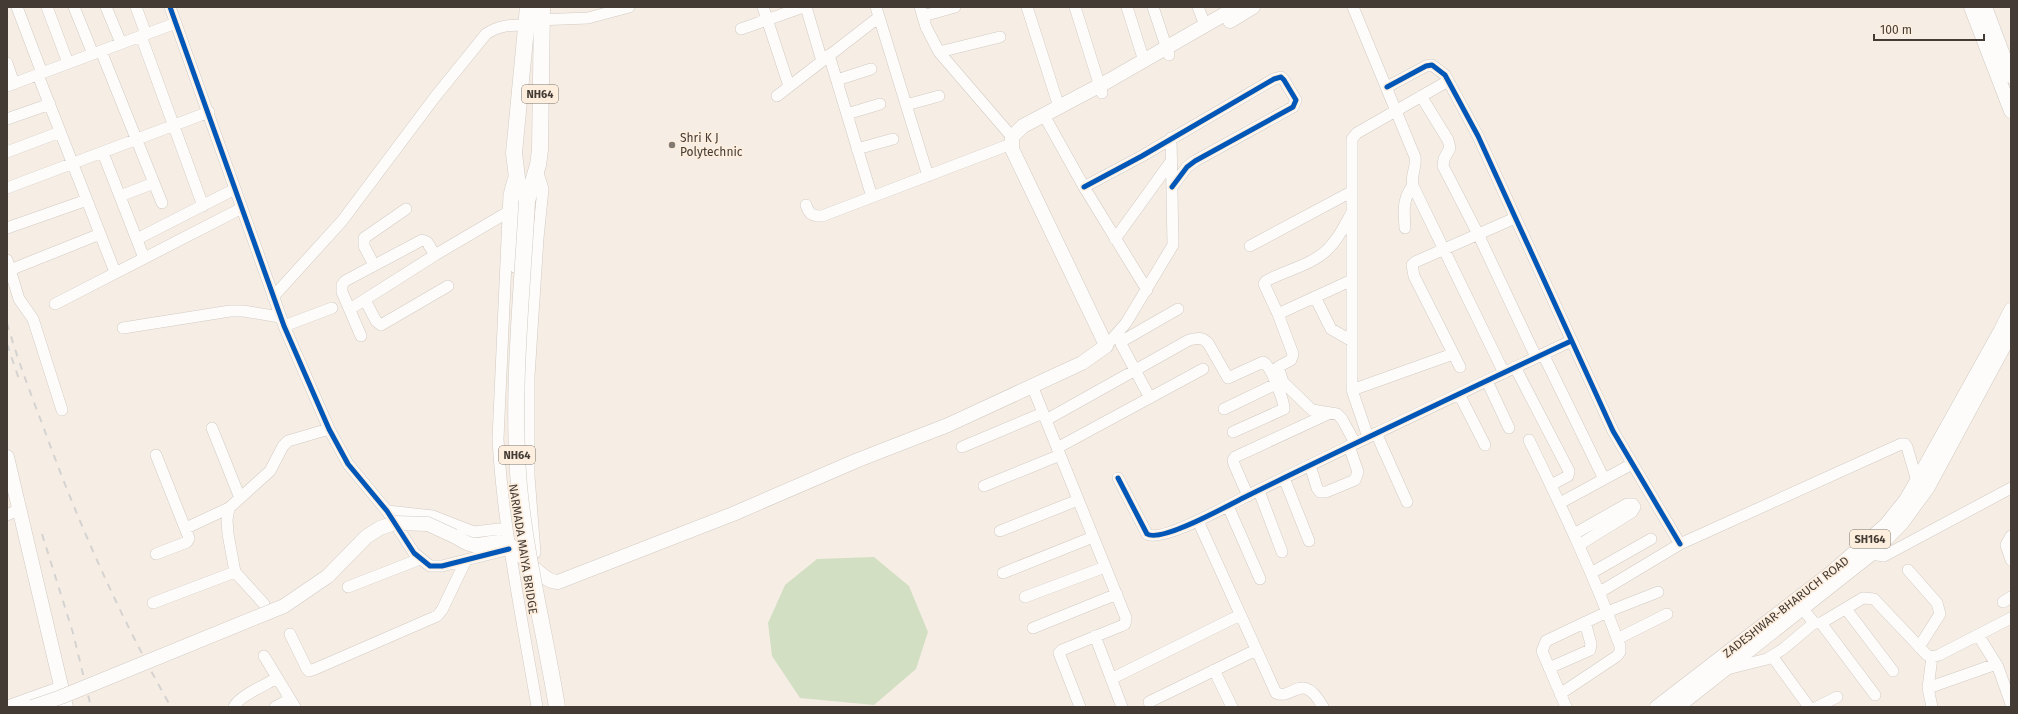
<svg xmlns="http://www.w3.org/2000/svg" width="2018" height="714" viewBox="0 0 2018 714" font-family="'Fira Sans',sans-serif">
  <style>
    .green { fill: #d3dfc3 }
    .lines { fill: none; stroke-linecap: round; stroke-linejoin: round }
    .minor-casing { stroke: #d1cac2; stroke-width: 12 }
    .major-casing { stroke: #d1cac2; stroke-width: 15 }
    .highway-casing { stroke: #d1cac2; stroke-width: 17 }
    .minor { stroke: #fefcfb; stroke-width: 11 }
    .major { stroke: #fefcfb; stroke-width: 14 }
    .highway { stroke: #fefcfb; stroke-width: 16 }
    .rail { stroke: #d5d3d1; stroke-width: 2; stroke-dasharray: 7 7; stroke-linecap: butt }
    .major-bridge-casing { stroke: #d1cac2; stroke-width: 15; stroke-linecap: butt }
    .highway-bridge-casing { stroke: #d1cac2; stroke-width: 17; stroke-linecap: butt }
    .major-bridge { stroke: #fefcfb; stroke-width: 14 }
    .highway-bridge { stroke: #fefcfb; stroke-width: 16 }
    .cycleway-casing { stroke: #fdeede; stroke-width: 8 }
    .cycleway { stroke: #0057b8; stroke-width: 5 }
    .poi-dot { fill: #827a72; stroke: #fdeede; stroke-width: 1.5 }
    .labels { text-anchor: middle; stroke-width: 3.5; stroke-linejoin: round; paint-order: stroke }
    .shield { fill: #fdeede; stroke: #7b7167; stroke-width: 1 }
    .shield-label { font-size: 11px; font-weight: bold; fill: #433b34 }
    .poi-label { font-size: 12px; fill: #433b34; stroke: #fdeede; text-anchor: start }
    .street-label { font-size: 12px; fill: #433b34; stroke: #fdeede }
  </style>
  <rect width="100%" height="100%" fill="#f6eee5"/>
  <path class="green" d="M 874,557 L 909,586 L 928,632 L 916,669 L 874,705 L 800,698 L 772,656 L 768,623 L 785,585 L 817,559 Z"/>
  <g class="lines">
    <g class="minor-casing">
      <path id="minor" d="M 17,7 L 42,73
        M 47,7 L 68,63
        M 74,7 L 93,54
        M 106,7 L 121,43
        M 136,7 L 146,34
        M 170,7 L 284,326 L 329,429 L 348,464 L 387,511 L 414,553 L 430,566 L 442,566 L 509,549
        M 763,7 L 789,86
        M 806,7 L 822,61
        M 876,7 L 928,176
        M 920,7 L 926,27 L 939,52 L 1012,137
        M 1027,7 L 1059,107
        M 1075,7 L 1102,93
        M 1127,7 L 1144,61
        M 1153,7 L 1169,55
        M 1198,7 L 1205,25
        M 1353,7 L 1415,157 C 1417,169 1409,176 1414,188 L 1504,373
        M 923,16 L 955,7
        M 536,20 L 588,18 L 629,7
        M 741,29 L 803,7
        M 141,36 L 203,206
        M 101,51 L 162,203
        M 939,52 L 1000,37
        M 829,55 L 872,197
        M 7,63 L 14,84
        M 38,75 L 115,272
        M 837,80 L 871,69
        M 7,86 L 176,23
        M 1387,87 L 1426,66 L 1432,65 L 1445,75 L 1478,136 L 1613,431 L 1680,544
        M 777,96 L 879,17
        M 1421,96 L 1448,140 L 1450,148 L 1444,159 L 1443,166 L 1478,234 L 1536,357
        M 906,105 L 939,96
        M 847,114 L 880,104
        M 7,119 L 50,104
        M 1046,119 L 1084,187 L 1147,290
        M 857,149 L 893,139
        M 7,152 L 60,132
        M 103,153 L 144,258
        M 513,180 L 509,195 L 498,439 C 503,529 522,618 537,707
        M 1084,187 L 1142,156 L 1274,79 L 1281,77 L 1284,80 L 1296,100 L 1293,107 L 1195,161 L 1187,167 L 1172,187
        M 7,188 L 209,112
        M 120,196 L 154,183
        M 806,205 C 809,214 812,216 822,216 L 1011,144
        M 7,228 L 87,200
        M 1405,228 C 1404,210 1402,200 1413,185
        M 137,239 L 235,189
        M 1115,239 L 1172,160
        M 1250,246 L 1351,192
        M 7,260 L 19,299 L 33,319 L 62,410
        M 374,265 L 364,246 L 364,238 L 406,209
        M 10,270 L 100,234
        M 273,297 L 342,221 L 435,97 L 486,34 C 499,25 511,25 527,25
        M 1315,297 L 1331,329 L 1352,341
        M 365,300 L 376,321 L 381,325 L 448,286
        M 55,304 L 242,208
        M 350,309 L 435,255 L 508,212
        M 1278,314 L 1352,280
        M 284,326 L 332,308
        M 123,328 L 230,311 L 243,311 L 280,317
        M 361,336 L 342,292 L 342,285 L 345,281 L 422,240 L 427,242 L 435,255
        M 1106,346 L 1126,323 L 1173,245 L 1171,138
        M 1543,354 L 1604,479
        M 1460,367 L 1414,276 L 1412,265 L 1415,262 L 1515,218
        M 1515,367 L 1569,471 L 1568,476 L 1551,485
        M 1487,381 L 1509,428
        M 1283,382 L 1278,367 L 1291,360 L 1293,354 L 1278,314 L 1264,284 L 1266,281 C 1286,270 1313,265 1329,248 C 1339,238 1345,225 1351,214
        M 1033,388 L 1126,618 L 1125,624 L 1121,626 L 1062,650 L 1059,653 L 1080,707
        M 1352,390 L 1453,354
        M 1459,394 L 1485,445
        M 1150,398 L 1121,344 L 1124,340 L 1178,309
        M 1224,409 L 1280,382 L 1284,383 L 1312,410 L 1337,414 L 1342,419 L 1355,443
        M 1046,420 L 1189,340 C 1197,338 1202,337 1208,343 L 1228,378 L 1263,362 C 1270,363 1284,401 1284,409 L 1233,432
        M 212,428 L 240,498
        M 1376,433 L 1407,502
        M 1368,437 L 1352,390 L 1352,139 L 1357,133 L 1448,81
        M 1529,440 C 1562,508 1594,575 1620,646 L 1620,652 L 1617,656 L 1560,694
        M 962,447 L 1043,413
        M 1057,448 L 1203,369
        M 156,455 L 189,538 L 187,542 L 156,554
        M 1310,465 L 1317,488 L 1320,492 L 1326,492 L 1355,480 L 1358,472 L 1349,446
        M 1118,478 L 1147,534 C 1161,543 1225,507 1241,499 C 1350,445 1461,393 1571,341
        M 1284,478 L 1309,541
        M 984,486 L 1060,455
        M 1259,491 L 1282,552
        M 1248,496 L 1234,464 L 1233,460 L 1235,457 L 1330,413
        M 1560,503 L 1632,464
        M 1228,506 L 1260,579
        M 387,511 L 433,516 L 474,532 L 507,528
        M 7,515 L 20,509
        M 1198,521 L 1276,693 C 1293,701 1302,669 1323,707
        M 186,528 L 229,508
        M 1000,531 L 1078,500
        M 1574,534 L 1627,504 L 1633,504 L 1635,507 L 1632,512 L 1579,545
        M 2011,536 L 2006,545 L 2011,560
        M 535,553 L 529,476 L 529,376 L 538,238 L 543,189 L 537,170
        M 1871,554 L 1884,556 L 2011,488
        M 1908,570 L 1937,603 L 1940,614 L 1919,647
        M 1003,573 L 1093,537
        M 1591,573 L 1651,539
        M 348,587 L 420,559
        M 1600,592 L 1680,544 L 1901,444 L 1905,444 L 1907,447 L 1917,481 L 1921,485
        M 1025,597 L 1105,567
        M 2003,602 L 2011,597
        M 153,603 L 235,572
        M 264,604 L 235,572 L 228,534 L 227,520 L 229,508 L 270,471 L 283,446 L 288,441 L 329,429
        M 1803,609 L 1814,623 L 1821,623 L 1863,598 L 1874,599 L 1927,655 L 1932,657 L 1939,655 L 2011,618
        M 1846,609 L 1893,671
        M 1821,623 L 1875,695
        M 1033,628 L 1117,594
        M 290,634 L 307,669 L 309,671 L 315,669 L 437,616 L 442,610 L 466,560
        M 1978,635 L 1998,667 L 2011,704
        M 1095,636 L 1122,707
        M 1617,639 L 1667,614
        M 264,656 L 295,707
        M 1772,656 L 1809,707
        M 1549,668 L 1590,650 L 1591,644 L 1585,622
        M 1727,669 L 1767,659 L 1783,649 L 1814,623
        M 1214,670 L 1232,707
        M 1111,679 L 1240,615
        M 1928,688 L 1996,664
        M 1149,702 L 1256,650
        M 234,707 C 237,697 267,684 277,678
        M 275,707 L 290,699
        M 1566,707 L 1542,651 L 1546,641 L 1607,612 L 1658,592
        M 1817,707 L 1837,697
        M 1932,707 L 1928,688 L 1932,657"/>
    </g>
    <g class="major-casing">
      <path id="major" d="M 1971,7 L 2011,111
        M 1985,7 L 2011,76
        M 1230,21 L 1253,7
        M 7,457 L 66,707
        M 454,536 C 460,539 466,544 473,545 C 484,546 500,538 510,545 C 522,554 543,583 558,582 L 733,514 L 858,460 L 948,425 L 1082,363 L 1106,346 L 1105,343 L 1012,149 L 1012,137 L 1023,126 L 1110,80 L 1237,7
        M 9,707 L 62,688
        M 1657,707 L 1831,573 L 1886,525 L 1906,500 L 1917,481 L 2000,332 L 2011,310
        M 1677,707 L 1871,554 L 1901,524 L 1928,487 L 2011,333"/>
    </g>
    <g class="highway-casing">
      <path id="highway" d="M 527,201 L 538,165 L 540,150 L 542,7
        M 516,265 L 517,178 L 514,153 L 528,7"/>
    </g>
    <use href="#minor" class="minor"/>
    <use href="#major" class="major"/>
    <use href="#highway" class="highway"/>
    <path class="rail" d="M 7,323 C 17,358 30,392 43,426 C 78,523 120,617 171,707
      M 7,344 L 19,379
      M 42,534 L 73,633 L 91,707"/>
    <g class="major-bridge-casing">
      <path id="major-bridge" d="M 32,707 L 61,697 L 284,606 L 328,576 L 366,537 L 380,528 L 395,523 L 428,524 L 454,536"/>
    </g>
    <g class="highway-bridge-casing">
      <path id="highway-bridge" d="M 527,201 C 522,295 511,391 519,486 C 526,560 545,633 557,707"/>
    </g>
    <use href="#major-bridge" class="major-bridge"/>
    <use href="#highway-bridge" class="highway-bridge"/>
    <g class="cycleway-casing">
      <path id="cycleway" d="M 170,7 L 284,326 L 329,429 L 348,464 L 387,511 L 414,553 L 430,566 L 442,566 L 509,549
        M 1387,87 L 1426,66 L 1432,65 L 1445,75 L 1478,136 L 1613,431 L 1680,544
        M 1084,187 L 1142,156 L 1274,79 L 1281,77 L 1284,80 L 1296,100 L 1293,107 L 1195,161 L 1187,167 L 1172,187
        M 1118,478 L 1147,534 C 1161,543 1225,507 1241,499 C 1350,445 1461,393 1571,341"/>
    </g>
    <use href="#cycleway" class="cycleway"/>
  </g>
  <circle class="poi-dot" cx="672" cy="145" r="4"/>
  <g class="labels">
    <g class="shield">
      <rect x="522" y="85" width="36" height="18" rx="3"/>
      <rect x="499" y="446" width="36" height="18" rx="3"/>
      <rect x="1850" y="530" width="40" height="18" rx="3"/>
    </g>
    <g class="shield-label">
      <text x="540" y="98">NH64</text>
      <text x="517" y="459">NH64</text>
      <text x="1870" y="543">SH164</text>
    </g>
    <g class="poi-label">
      <text x="680" y="142">Shri K J<tspan x="680" dy="14">Polytechnic</tspan></text>
    </g>
    <g class="street-label">
      <text transform="translate(523 549) rotate(81)" y="4">NARMADA MAIYA BRIDGE</text>
      <text transform="translate(1786 607) rotate(-38)" y="4">ZADESHWAR-BHARUCH ROAD</text>
    </g>
  </g>
  <rect width="2018" height="714" fill="none" stroke="#433b34" stroke-width="16"/>
  <path d="M1874 34v6h110v-6" fill="none" stroke="#433b34" stroke-width="2"/>
  <text x="1880" y="34" font-size="12" fill="#433b34" stroke="#fdeede" stroke-width="3" paint-order="stroke">100 m</text>
</svg>
